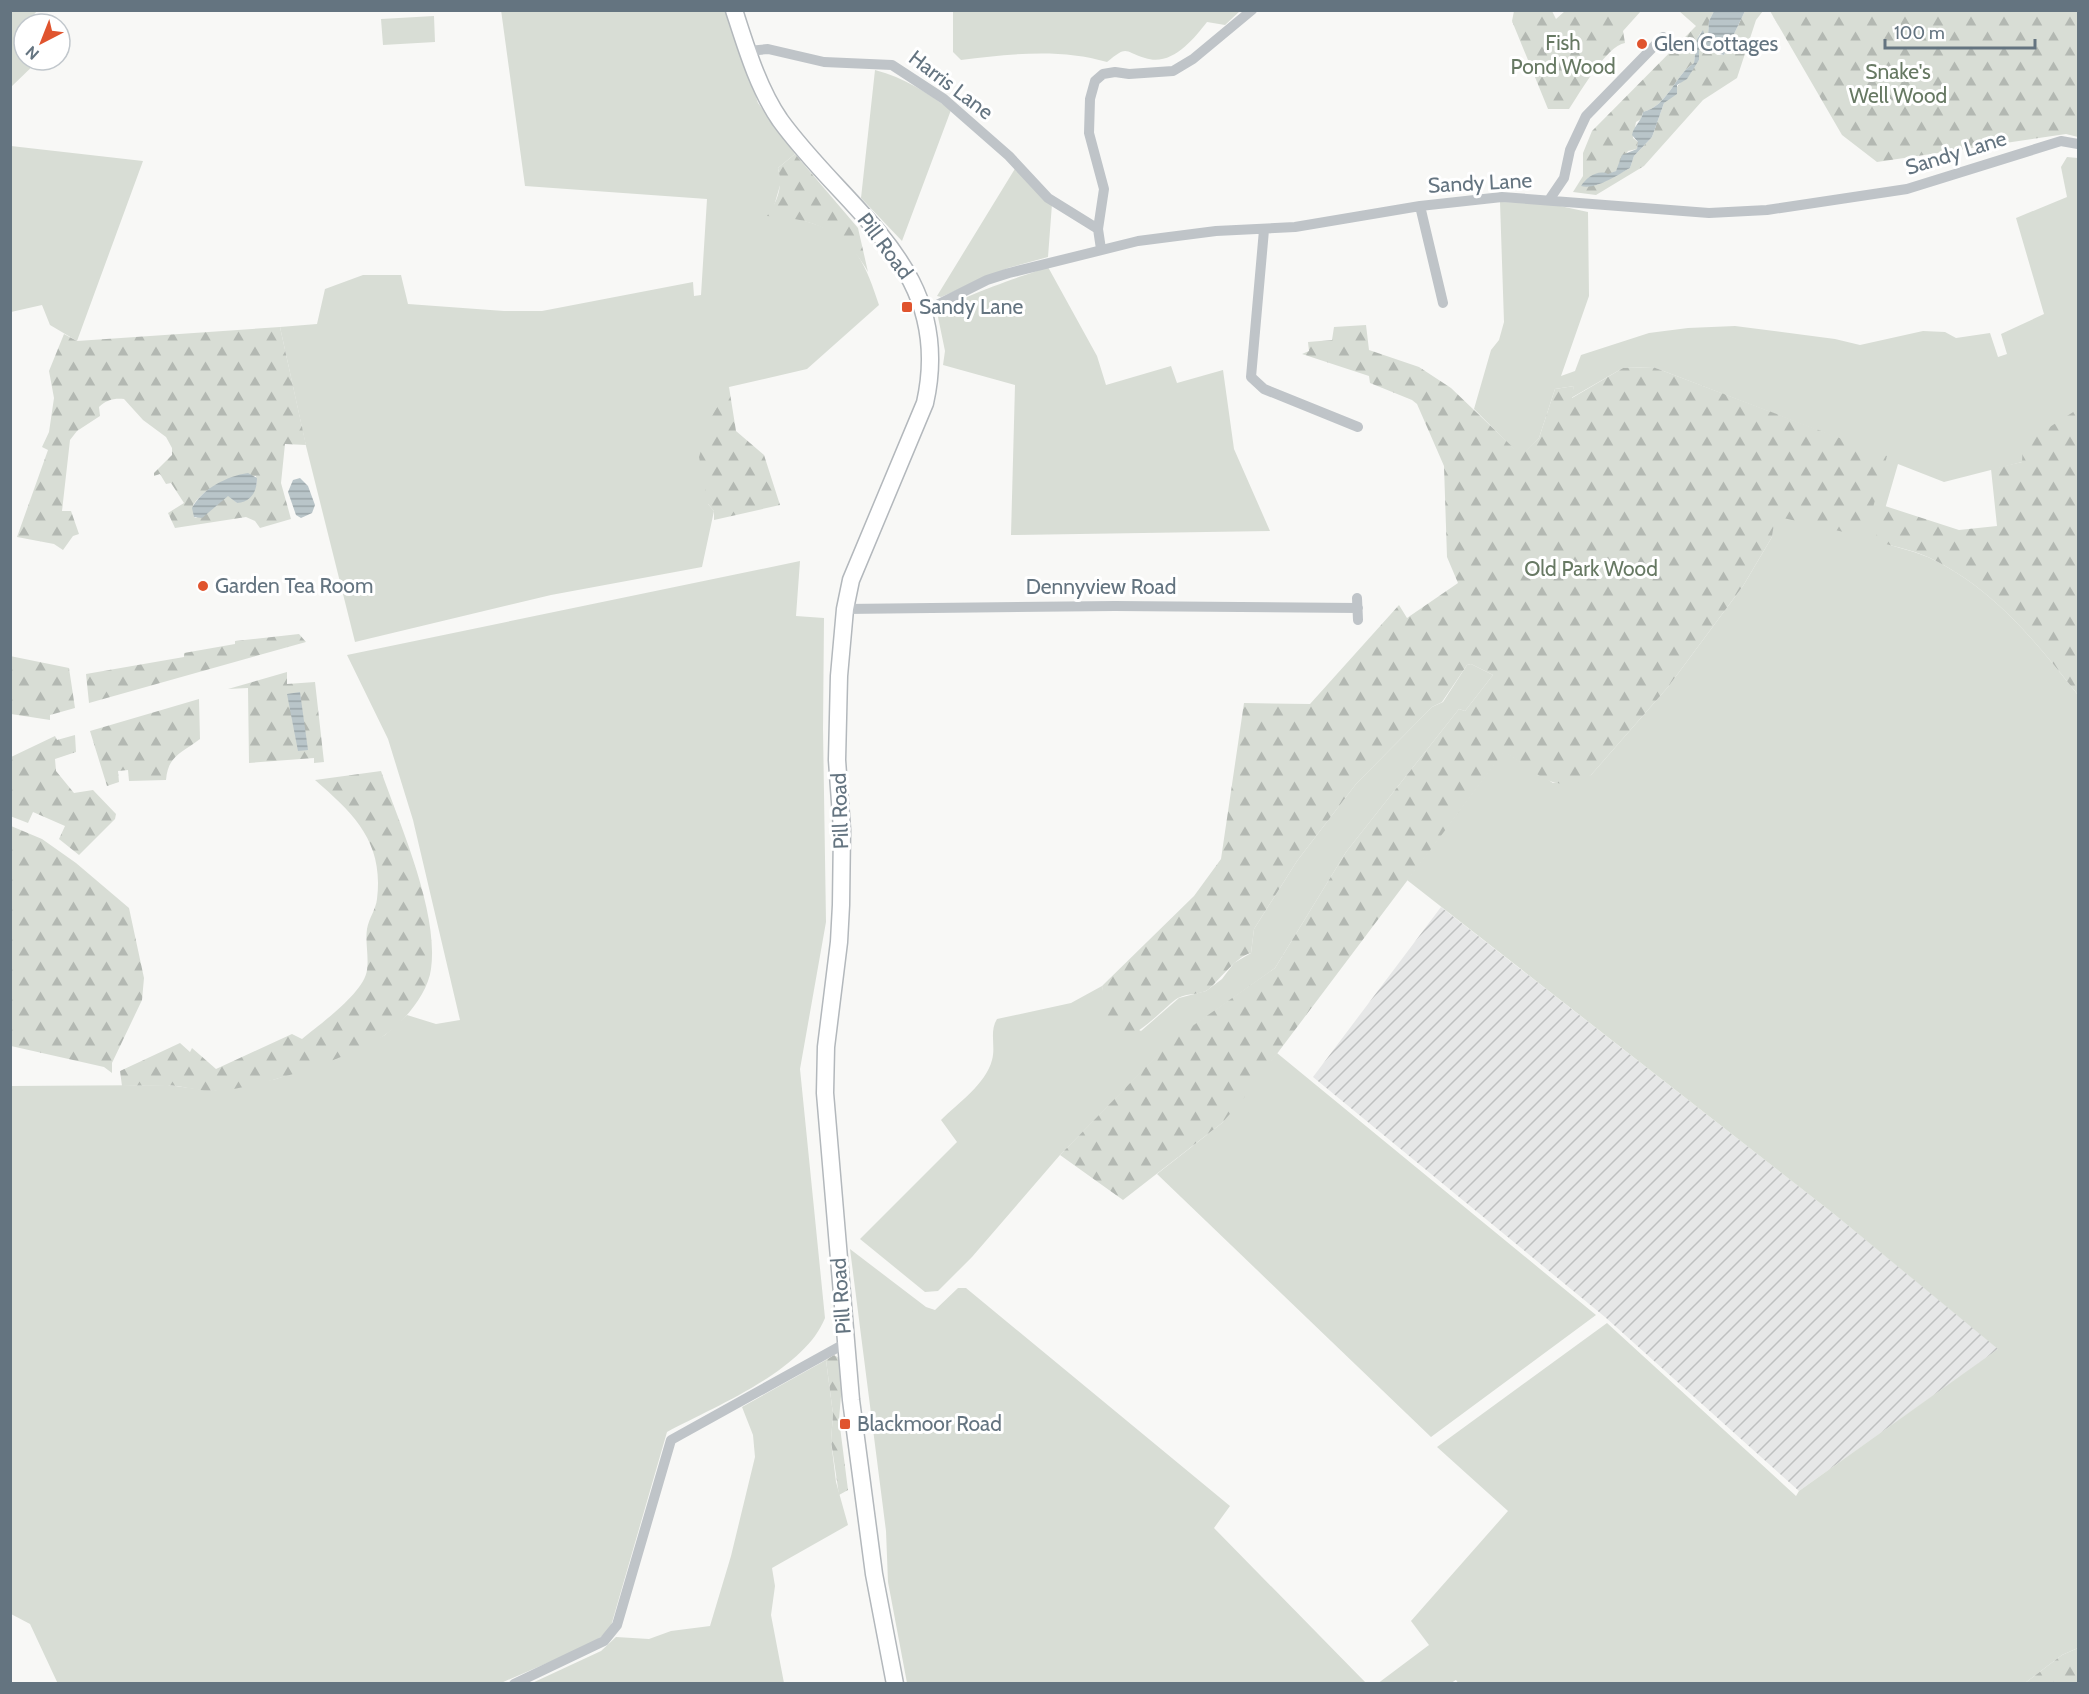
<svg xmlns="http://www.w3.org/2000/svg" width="2089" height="1694" viewBox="0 0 2089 1694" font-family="Cabin,sans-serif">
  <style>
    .industrial { fill: url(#industrial-furrows) }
    .grass { fill: #d8ddd5 }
    .forest { fill: url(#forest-firs); fill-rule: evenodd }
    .water { fill: url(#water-rules) }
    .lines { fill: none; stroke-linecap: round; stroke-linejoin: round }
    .primary-casing { stroke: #b3b8bc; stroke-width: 19 }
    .minor { stroke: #bfc4c8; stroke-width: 10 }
    .primary { stroke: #fff; stroke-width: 16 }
    .poi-dot { fill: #e0542e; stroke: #fff; stroke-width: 2 }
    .labels { text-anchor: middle; stroke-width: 6; stroke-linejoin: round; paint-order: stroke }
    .park-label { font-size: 21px; fill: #677963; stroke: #fff }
    .poi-label { font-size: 21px; fill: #647480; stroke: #fff; text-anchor: start }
    .street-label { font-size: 21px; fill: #647480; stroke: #fff }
  </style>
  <defs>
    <pattern id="industrial-furrows" width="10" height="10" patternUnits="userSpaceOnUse" patternTransform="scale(1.5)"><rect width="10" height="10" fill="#e6e7e7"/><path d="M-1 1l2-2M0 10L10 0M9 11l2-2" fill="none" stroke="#bec0c0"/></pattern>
    <pattern id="forest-firs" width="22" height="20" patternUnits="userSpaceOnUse" patternTransform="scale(1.5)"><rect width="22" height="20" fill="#d8ddd5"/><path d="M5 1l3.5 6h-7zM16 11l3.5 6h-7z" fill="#b3b8b2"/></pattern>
    <pattern id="water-rules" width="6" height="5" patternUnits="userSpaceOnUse" patternTransform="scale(1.5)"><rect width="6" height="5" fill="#b9c5c9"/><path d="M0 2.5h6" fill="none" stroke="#9aa5a8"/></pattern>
  </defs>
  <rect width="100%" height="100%" fill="#f8f8f6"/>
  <path class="industrial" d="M 1441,907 L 1834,1214 L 1999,1349 L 1799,1491 L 1605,1317 L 1313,1077 Z"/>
  <path class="grass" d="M 11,10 L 37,11 L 23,27 L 24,60 L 39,60 L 11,87 Z
    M 501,10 L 728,11 L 758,103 L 795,154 L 778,168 L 781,182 L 774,206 C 791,219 806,220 825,228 C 858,241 869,275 879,305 L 807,369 L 729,387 L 708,504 L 714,511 L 702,567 L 551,595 L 355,642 L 306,446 L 280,327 L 317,324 L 325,289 L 363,275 L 401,275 L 408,304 L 504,311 L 542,311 L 693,282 L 694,296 L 701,295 L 707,199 L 525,186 Z
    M 953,11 L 953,10 L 1240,11 L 1225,25 L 1207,22 C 1193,40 1171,67 1145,58 C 1123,51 1128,45 1107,62 C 1060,48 1009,54 961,60 L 953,52 Z
    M 434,16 L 435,42 L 383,45 L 381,19 Z
    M 875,70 C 905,78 926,92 951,110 L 902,241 L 861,198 Z
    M 11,146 L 143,161 L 77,341 L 50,325 L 42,305 L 11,312 Z
    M 2067,157 L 2078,158 L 2078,409 L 2022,462 L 1944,482 L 1898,464 L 1876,540 C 1895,548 1918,551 1936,561 C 1995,591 2038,644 2078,695 L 2078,1648 L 2062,1655 L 2025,1683 L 1459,1684 L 1456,1680 L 1451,1683 L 1377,1684 L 1429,1645 L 1411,1621 L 1508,1511 L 1437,1447 L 1607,1323 L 1796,1496 L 1799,1491 L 1998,1349 L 1834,1214 L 1407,880 L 1504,751 L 1553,783 L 1591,775 L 1668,687 L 1743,586 L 1772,537 L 1774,516 L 1887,457 L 1653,367 L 1623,368 L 1571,398 L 1574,386 L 1555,389 L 1539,438 L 1521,456 L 1474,409 L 1491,350 L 1499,340 L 1504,322 L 1500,202 L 1546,203 L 1588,212 L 1589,296 L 1561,376 L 1575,371 L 1581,355 L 1649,333 L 1688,328 L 1735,326 L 1835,339 L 1860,345 L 1923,331 L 1945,332 L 1956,338 L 1990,333 L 1998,357 L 2007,354 L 2001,334 L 2044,314 L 2016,218 L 2067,197 L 2061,167 Z
    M 1016,167 L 1052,204 L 1048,257 L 1008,268 L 941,297 L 937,296 Z
    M 1048,267 L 1097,356 L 1106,385 L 1171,366 L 1177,383 L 1223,370 L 1234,449 L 1270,531 L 1011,535 L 1015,385 L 943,365 L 945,351 L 938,317 C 946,299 1027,275 1048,267 Z
    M 800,561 L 796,616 L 824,618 L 823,729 L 826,922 L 800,1069 L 825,1318 C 804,1371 715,1406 667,1432 L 611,1626 L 606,1633 L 591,1644 L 501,1683 L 58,1684 L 30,1624 L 11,1614 L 11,1086 L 168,1085 L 212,1091 L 276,1079 L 339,1057 L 385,1035 L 407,1015 L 436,1024 L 460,1020 L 413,820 L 388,739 L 347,655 Z
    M 1471,664 L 1493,675 L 1465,711 L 1459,709 L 1346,852 L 1275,968 L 1171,1042 L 1060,1155 L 972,1257 L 938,1291 L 925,1292 L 860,1239 L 957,1142 L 941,1120 C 957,1104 986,1084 992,1060 C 996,1046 989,1032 997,1019 L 1071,1003 L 1102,986 L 1104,996 L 1102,1012 L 1141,1031 L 1179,998 L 1206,991 L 1222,979 L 1234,963 L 1251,953 L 1254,929 L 1297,861 L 1356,784 L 1432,707 L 1443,702 L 1467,665 Z
    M 1277,1053 L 1596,1315 L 1431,1437 L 1157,1174 L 1222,1123 Z
    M 850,1249 L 926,1307 L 935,1310 L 958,1288 L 966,1288 L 1230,1506 L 1214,1528 L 1366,1683 L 907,1683 L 888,1582 L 886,1531 Z
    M 826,1360 L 833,1414 L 831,1441 L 836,1482 L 848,1525 L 772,1568 L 775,1586 L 771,1615 L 784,1683 L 530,1684 L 601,1651 L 616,1637 L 649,1639 L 671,1631 L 710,1626 L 731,1556 L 755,1457 L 753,1435 L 742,1407 Z"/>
  <path class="forest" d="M 1514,11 L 1552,11 L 1556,19 L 1565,11 L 1641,11 L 1623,31 L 1625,43 C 1606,46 1580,93 1569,109 L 1548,109 L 1512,21 Z
    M 1679,11 L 1714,11 L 1709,21 L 1708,36 L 1701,32 L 1697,39 L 1694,63 C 1674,76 1668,106 1643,112 L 1641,119 L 1636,122 L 1633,138 L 1638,142 L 1637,149 L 1628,151 L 1616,171 L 1591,185 L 1597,185 L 1630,168 L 1634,156 L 1652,137 L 1664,103 L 1699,60 L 1699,49 L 1703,50 L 1703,40 L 1717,55 L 1724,55 L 1745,11 L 1763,11 L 1756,20 L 1737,78 L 1703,100 L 1644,166 L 1596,195 L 1573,192 L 1583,176 L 1583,153 L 1592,131 L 1696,26 Z
    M 1770,11 L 2078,11 L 2078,137 L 2066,134 L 1877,162 L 1842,135 Z
    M 795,154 L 858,228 L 868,272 C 845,231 813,218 767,216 C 778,200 783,187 778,168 Z
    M 1366,325 L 1369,350 L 1419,367 L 1451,388 L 1521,455 L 1539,438 L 1555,389 L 1574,386 L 1572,398 L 1623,368 L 1653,367 L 1887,456 L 1865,537 L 1775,516 L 1772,537 L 1743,586 L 1668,687 L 1591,775 C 1552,798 1537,770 1504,752 L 1243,1099 L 1222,1123 L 1123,1200 L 1060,1155 L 1171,1041 L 1275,968 L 1346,852 L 1459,709 L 1465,711 L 1493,675 L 1471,664 L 1467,665 L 1442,702 L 1432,707 L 1356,784 L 1297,861 L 1254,929 L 1251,953 C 1237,956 1220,979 1209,989 C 1201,995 1187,993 1178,998 C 1160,1009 1122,1061 1104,1023 C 1099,1012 1104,998 1102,986 L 1194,896 L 1221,859 L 1244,703 L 1310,704 L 1399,605 L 1407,618 L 1458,583 L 1447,557 L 1444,466 L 1417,404 L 1412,400 L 1370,383 L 1369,376 L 1302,354 L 1309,351 L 1308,342 L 1332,340 L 1334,327 Z
    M 280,327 L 306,445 L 285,444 L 281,483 L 291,519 L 260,528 L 255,521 L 246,517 L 175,528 L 168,513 L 184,503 L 171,483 L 166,484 L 160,474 L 154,476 L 154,473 L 172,455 L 172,448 L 166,437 L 143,420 L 124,399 C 114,398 106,400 99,407 L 100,416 L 77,431 L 70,440 L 62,511 L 71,511 L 79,534 L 73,536 L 63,550 L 54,544 L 17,537 L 48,450 L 42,447 L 49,432 L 54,398 L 49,371 L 64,334 L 77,341 ZM 256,476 L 257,484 L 237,503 L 228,495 L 196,518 L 194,517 L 193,505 C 209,483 230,479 256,476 Z
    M 729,387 L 736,431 L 764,455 L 780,505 L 714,520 L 714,511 L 708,504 L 699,457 L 712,416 Z
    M 2078,409 L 2078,695 C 2038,644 1995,591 1936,561 C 1918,551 1895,547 1875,541 L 1885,506 L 1959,530 L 1997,526 L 1991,469 L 2022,462 L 2023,444 Z
    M 299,634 L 306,642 L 89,703 L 86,674 L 184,657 L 184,653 L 235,644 L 235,641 Z
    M 10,656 L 69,668 L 75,708 L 50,715 L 50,720 L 11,714 Z
    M 287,672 L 287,684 L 315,682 L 324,762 L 314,763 L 314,758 L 249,763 L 248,688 L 228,689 Z
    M 199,699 L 200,739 C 182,753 168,755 166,780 L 129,781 L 128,770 L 118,771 L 119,782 L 107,786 L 90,731 Z
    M 75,735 L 76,752 L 55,759 L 56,771 L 74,793 L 93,790 L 116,814 L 115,819 L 79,855 L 59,839 L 65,826 L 33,812 L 28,823 L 10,816 L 11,757 L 55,736 L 57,740 Z
    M 381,771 C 400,825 439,912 431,969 C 428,993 405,1021 385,1035 C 354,1057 251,1091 213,1091 C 198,1091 182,1086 167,1085 C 152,1085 137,1085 122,1086 L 120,1071 L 180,1043 L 190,1052 L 192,1048 L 216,1069 L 292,1034 L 302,1039 C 320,1024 364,993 367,970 C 369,956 365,942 367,929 C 369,918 376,909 377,899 C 384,842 354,814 315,780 Z
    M 11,826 L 42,839 L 76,863 L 129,908 L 144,978 L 142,1000 L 112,1063 L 112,1073 L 104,1067 L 11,1046 Z
    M 834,1355 L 839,1358 L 842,1385 L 839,1419 L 848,1490 L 839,1495 L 831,1441 L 833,1414 L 826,1360 Z
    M 2078,1648 L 2078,1683 L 2025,1683 L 2062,1655 Z"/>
  <path class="water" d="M 1714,11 L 1745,11 L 1724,55 L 1711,52 L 1703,40 L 1703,50 L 1699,50 L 1699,60 L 1687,79 L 1677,85 L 1677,94 L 1664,103 L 1652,137 L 1634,156 L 1630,168 C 1616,176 1595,190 1581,186 C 1586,178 1598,169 1608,174 L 1616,171 L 1622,155 L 1637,149 L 1638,142 L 1632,135 C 1634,125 1642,121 1643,112 C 1668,106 1674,76 1694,63 L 1697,39 L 1703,30 L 1705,36 L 1708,36 L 1709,21 Z
    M 248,473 L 257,478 C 257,492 251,502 237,503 L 228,496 L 202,518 L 194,517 L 192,508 C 202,489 227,476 248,473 Z
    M 300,478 L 308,486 L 315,505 L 312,513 L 301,518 L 296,515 L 288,492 L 293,480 Z
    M 300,692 L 308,750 L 298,751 L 287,694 Z"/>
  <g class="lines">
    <g class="primary-casing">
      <path id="primary" d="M 734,10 C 746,47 758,88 780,120 C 848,214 955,269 925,403 L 851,580 L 845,609 L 839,676 L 837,760 L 842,830 L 841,905 L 839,942 L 826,1047 L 825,1093 L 851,1400 L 874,1574 L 895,1684"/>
    </g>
    <path class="minor" d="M 748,51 L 768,49 L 824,62 L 892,65 L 944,99 L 1009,156 L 1048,198 L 1098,229
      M 1549,200 L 1564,178 L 1570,150 L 1586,116 L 1663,37
      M 1420,206 L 1443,303
      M 1264,230 L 1251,377 L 1264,389 L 1358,427
      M 1101,249 L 1098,229 L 1104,189 L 1089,133 L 1090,99 L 1095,81 L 1103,74 L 1115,72 L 1129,74 L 1173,71 L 1193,59 L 1252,10
      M 925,311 L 987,280 L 1009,273 L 1138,241 L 1216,231 L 1295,227 L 1420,206 L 1502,197 L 1709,213 L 1767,210 L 1907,189 L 2061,141 L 2078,144
      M 1357,598 L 1358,620
      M 845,609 L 1115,606 L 1358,608
      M 514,1684 L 604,1641 L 617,1625 L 671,1440 L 844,1344"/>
    <use href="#primary" class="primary"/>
  </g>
  <g class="poi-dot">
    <circle cx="1642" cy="44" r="6"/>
    <rect x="901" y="301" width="12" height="12" rx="3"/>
    <circle cx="203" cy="586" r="6"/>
    <rect x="839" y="1418" width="12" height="12" rx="3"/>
  </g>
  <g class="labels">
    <g class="park-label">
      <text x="1563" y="50">Fish<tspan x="1563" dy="24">Pond Wood</tspan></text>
      <text x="1898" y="79">Snake's<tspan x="1898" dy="24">Well Wood</tspan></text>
      <text x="1591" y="576">Old Park Wood</text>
    </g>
    <g class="poi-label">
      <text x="1654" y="51">Glen Cottages</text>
      <text x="919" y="314">Sandy Lane</text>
      <text x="215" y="593">Garden Tea Room</text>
      <text x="857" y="1431">Blackmoor Road</text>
    </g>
    <g class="street-label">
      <text transform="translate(951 85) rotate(37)" y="7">Harris Lane</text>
      <text transform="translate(1956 153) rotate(-17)" y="7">Sandy Lane</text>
      <text transform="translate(1480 183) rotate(-3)" y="7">Sandy Lane</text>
      <text transform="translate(885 246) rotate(53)" y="7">Pill Road</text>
      <text x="1101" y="594">Dennyview Road</text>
      <text transform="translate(840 811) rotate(-92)" y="7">Pill Road</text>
      <text transform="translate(841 1296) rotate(-94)" y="7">Pill Road</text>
    </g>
  </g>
  <rect width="2089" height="1694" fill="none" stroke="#647480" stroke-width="24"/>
  <g transform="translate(42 42) rotate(222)"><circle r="28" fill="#ffffff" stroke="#c1c7cc" stroke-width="1.5"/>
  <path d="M0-4.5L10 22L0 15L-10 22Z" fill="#e0542e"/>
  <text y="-9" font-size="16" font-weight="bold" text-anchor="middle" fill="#647480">N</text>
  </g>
  <path d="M1885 39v9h150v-9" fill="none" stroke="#647480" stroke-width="3"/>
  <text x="1894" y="39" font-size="18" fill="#647480" stroke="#ffffff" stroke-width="4.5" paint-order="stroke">100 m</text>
</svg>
